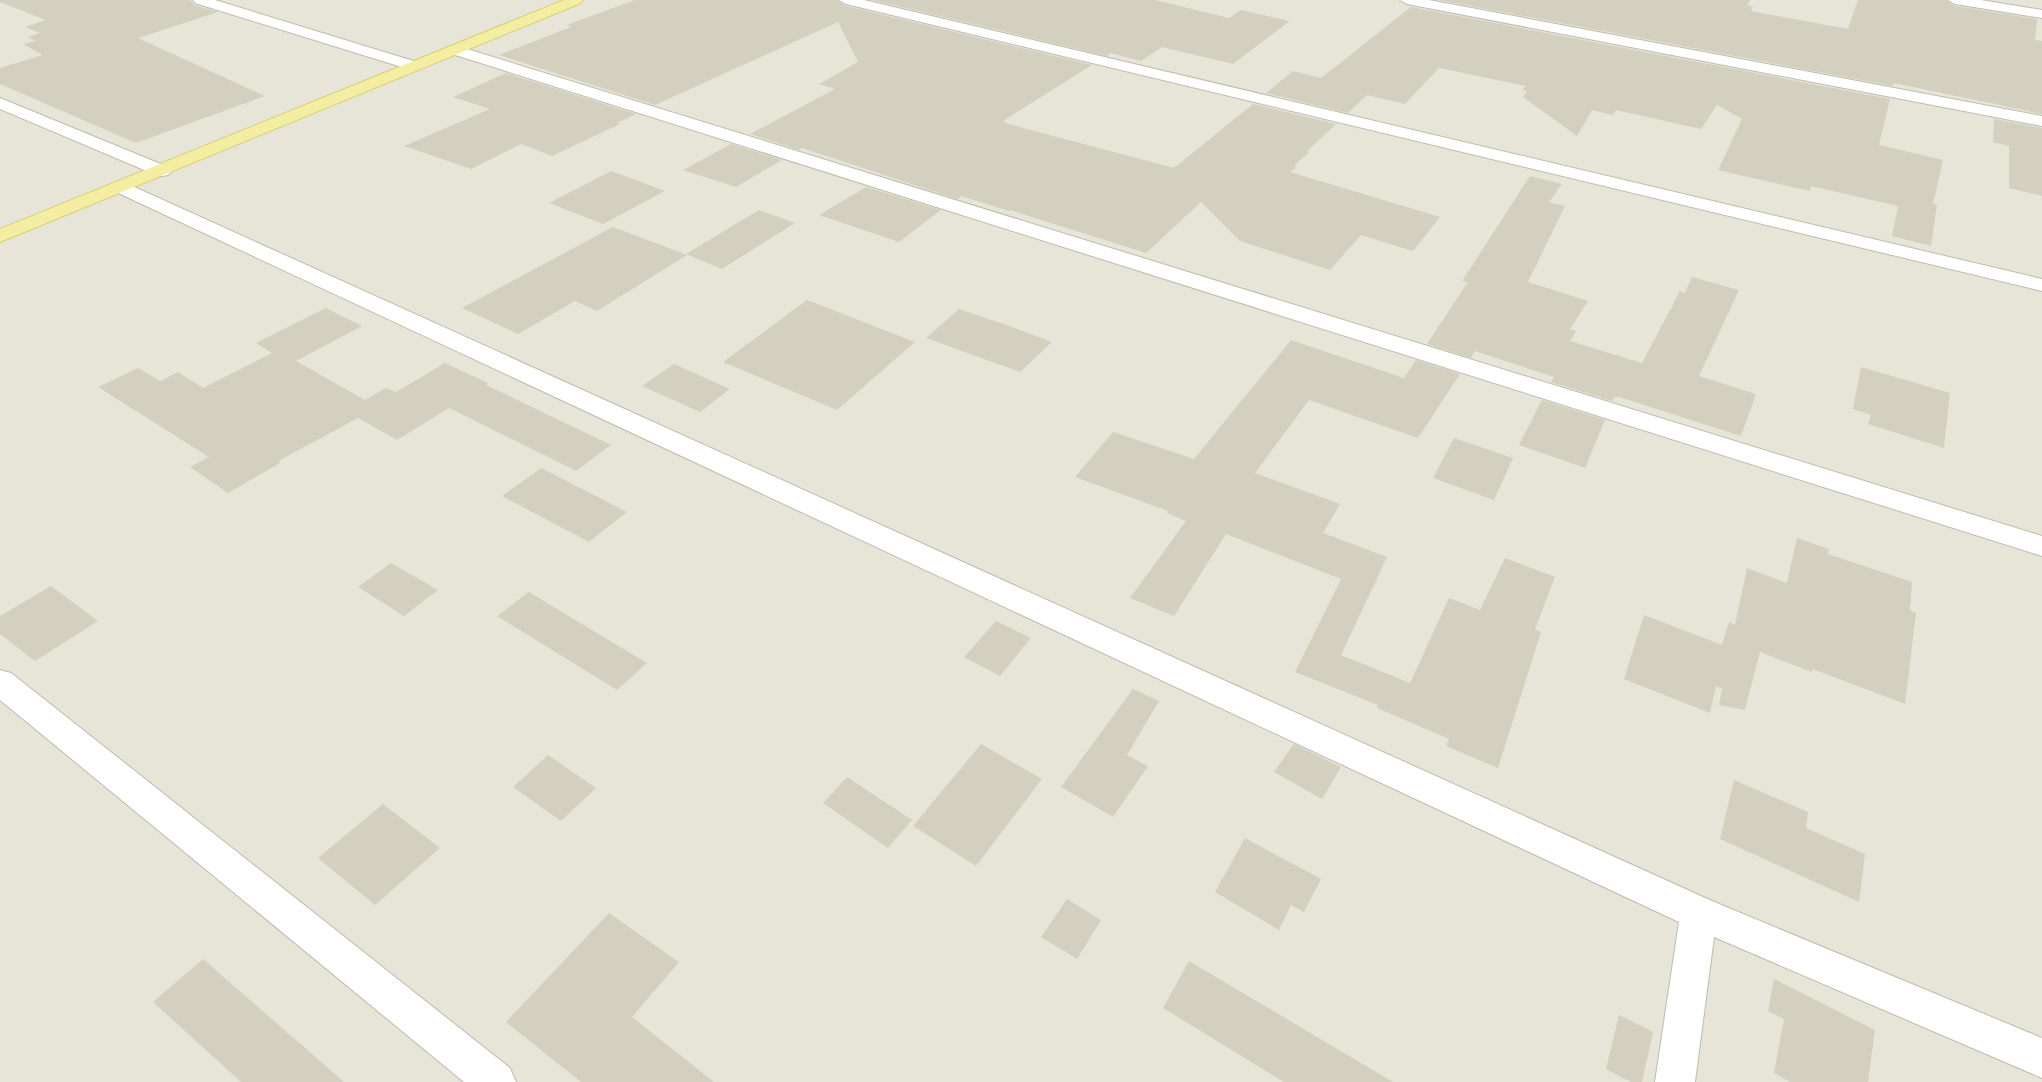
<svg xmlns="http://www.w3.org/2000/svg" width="2042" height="1082" viewBox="0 0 2042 1082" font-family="Raleway,sans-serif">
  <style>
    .residential { fill: #e6e5d8 }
    .building { fill: #d4d0c0 }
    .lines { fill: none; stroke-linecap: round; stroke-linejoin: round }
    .minor-casing { stroke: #bebcad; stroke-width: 2 }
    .major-casing { stroke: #d8cf73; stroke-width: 2 }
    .minor { fill: #fff; fill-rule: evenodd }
    .major { fill: #f4eea2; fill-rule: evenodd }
  </style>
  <rect width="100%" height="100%" fill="#f3f2ea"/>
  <path class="residential" d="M 0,0 L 2042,0 L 2042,1082 L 0,1082 Z"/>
  <path class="building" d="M 0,0 L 191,0 L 194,5 L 218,12 L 138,38 L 265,96 L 136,143 L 0,84 L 0,68 L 43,55 L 23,44 L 36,41 L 28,37 L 40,33 L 25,27 L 46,20 L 0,2 Z
    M 635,0 L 837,0 L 846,6 L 1092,65 L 1003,121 L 1007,122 L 1005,123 L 1174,168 L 1253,104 L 1336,124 L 1307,151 L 1309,152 L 1294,166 L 1297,167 L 1290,172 L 1440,217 L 1413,251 L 1361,235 L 1330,270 L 1240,241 L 1201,202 L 1146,253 L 1010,210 L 1009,211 L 961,196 L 957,199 L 802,148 L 799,150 L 750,134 L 835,89 L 819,84 L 858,62 L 838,22 L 655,105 L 499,55 L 571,27 L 567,25 Z
    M 872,0 L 1155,0 L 1229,18 L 1241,10 L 1290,21 L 1233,64 L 1162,47 L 1141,61 L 1110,53 L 1107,56 Z
    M 1439,0 L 1750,0 L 1747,5 L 1753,7 L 1751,11 L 1848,29 L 1858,0 L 1946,0 L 1955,6 L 2037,19 L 2035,40 L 2042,41 L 2042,114 L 1894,83 L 1893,86 Z
    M 1411,7 L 1890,99 L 1879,145 L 1943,160 L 1933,204 L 1937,205 L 1931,246 L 1892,236 L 1898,206 L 1811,186 L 1810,191 L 1718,170 L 1742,119 L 1717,105 L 1701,129 L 1616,110 L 1613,115 L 1592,110 L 1577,136 L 1523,97 L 1527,91 L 1522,90 L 1526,86 L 1439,68 L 1405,104 L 1367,95 L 1348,113 L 1266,93 L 1293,71 L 1321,78 Z
    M 506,73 L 636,114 L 617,123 L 620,124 L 552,156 L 521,144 L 471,169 L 404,146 L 490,109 L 453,97 Z
    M 1994,119 L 2042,128 L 2042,196 L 2009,188 L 2009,146 L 1993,142 Z
    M 731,144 L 782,160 L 736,187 L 683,170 Z
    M 611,171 L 665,191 L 603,224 L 549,203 Z
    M 1530,176 L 1562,184 L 1549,202 L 1565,206 L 1528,282 L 1588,301 L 1570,329 L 1576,331 L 1570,341 L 1642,363 L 1680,291 L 1685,293 L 1692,277 L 1739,290 L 1699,376 L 1756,394 L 1741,436 L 1619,397 L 1614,397 L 1612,401 L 1551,382 L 1554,377 L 1475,351 L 1471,358 L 1427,344 L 1468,282 L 1462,281 Z
    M 866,187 L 941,210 L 899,242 L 819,215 Z
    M 759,210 L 795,223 L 722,269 L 686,254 Z
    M 613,227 L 687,255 L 597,311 L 575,301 L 518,334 L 462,308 Z
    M 807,300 L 915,342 L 837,410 L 723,362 Z
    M 326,308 L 362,326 L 296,361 L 365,400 L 386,388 L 396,392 L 445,363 L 488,383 L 486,385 L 611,445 L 576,471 L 449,408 L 397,440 L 358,418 L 278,461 L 280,463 L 228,493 L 190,467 L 209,457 L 98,387 L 138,368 L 160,381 L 178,372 L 203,388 L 272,353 L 256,343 Z
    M 959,309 L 1012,327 L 1052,342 L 1020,372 L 926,338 Z
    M 1291,340 L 1404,378 L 1416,360 L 1460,374 L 1418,438 L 1309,400 L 1255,473 L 1340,504 L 1323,533 L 1387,557 L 1341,655 L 1410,683 L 1449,598 L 1480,610 L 1505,558 L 1555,577 L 1535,629 L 1541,632 L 1498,768 L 1446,746 L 1449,739 L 1377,708 L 1378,705 L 1295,672 L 1341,579 L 1226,534 L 1174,616 L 1130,598 L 1186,521 L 1167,513 L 1168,511 L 1075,477 L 1113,432 L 1194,459 Z
    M 674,364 L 730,389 L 700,412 L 642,386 Z
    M 1861,367 L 1950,393 L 1944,448 L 1868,424 L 1871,415 L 1853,409 Z
    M 1542,400 L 1605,420 L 1585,468 L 1519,445 Z
    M 1454,438 L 1513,458 L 1494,500 L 1433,478 Z
    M 541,468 L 627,512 L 589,542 L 502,496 Z
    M 1797,538 L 1829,549 L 1828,554 L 1912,582 L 1910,610 L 1916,613 L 1905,704 L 1813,669 L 1812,672 L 1760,652 L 1745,710 L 1719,705 L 1722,689 L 1716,686 L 1710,713 L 1624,679 L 1644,615 L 1722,645 L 1729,622 L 1735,625 L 1747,568 L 1787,583 Z
    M 391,563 L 438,590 L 404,616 L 358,587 Z
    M 51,586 L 98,621 L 35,661 L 0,634 L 0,616 Z
    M 529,592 L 567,615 L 647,663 L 617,690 L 497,616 Z
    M 996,621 L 1031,638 L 1000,676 L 964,657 Z
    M 1133,689 L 1159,701 L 1127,755 L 1148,766 L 1113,817 L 1061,787 Z
    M 981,744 L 1042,779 L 976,866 L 913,826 Z
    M 1294,744 L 1341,767 L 1322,799 L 1274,772 Z
    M 548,755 L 596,788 L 561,821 L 513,787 Z
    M 847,777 L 912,820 L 888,848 L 823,803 Z
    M 1734,780 L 1808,812 L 1806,828 L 1865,854 L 1859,902 L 1720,839 Z
    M 383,804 L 440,848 L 375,905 L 318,858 Z
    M 1245,838 L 1321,879 L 1304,912 L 1291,905 L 1279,930 L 1215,892 Z
    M 1067,899 L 1101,920 L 1077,959 L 1041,937 Z
    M 609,913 L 679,962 L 632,1017 L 714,1082 L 581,1082 L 506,1022 Z
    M 203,959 L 344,1082 L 241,1082 L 153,1002 Z
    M 1189,961 L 1393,1082 L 1284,1082 L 1163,1008 Z
    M 1774,979 L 1875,1030 L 1868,1082 L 1790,1082 L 1774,1073 L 1784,1019 L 1768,1011 Z
    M 1619,1015 L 1653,1032 L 1642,1082 L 1631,1082 L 1606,1069 Z"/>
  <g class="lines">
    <g class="minor-casing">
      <path id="minor" d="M 193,0 L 215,0 L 420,63 L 422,66 L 420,69 L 408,69 L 195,3 Z
        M 839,0 L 864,0 L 2042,279 L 2042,291 L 846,4 Z
        M 1400,0 L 1429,0 L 2042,116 L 2042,126 L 1407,4 Z
        M 1948,0 L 1981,0 L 2042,10 L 2042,18 L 1955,4 Z
        M 454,45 L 2042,536 L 2042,556 L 449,53 L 446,50 L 449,47 Z
        M 0,98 L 168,167 L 171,171 L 168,175 L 162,176 L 156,175 L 0,109 Z
        M 121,181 L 1712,901 L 2042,1038 L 2042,1078 L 1714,937 L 1695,1082 L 1655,1082 L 1679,922 L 114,191 L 112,187 L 114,183 Z
        M 0,670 L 11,673 L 510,1068 L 516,1082 L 464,1082 L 0,700 Z"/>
    </g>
    <g class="major-casing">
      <path id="major" d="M 564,0 L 583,0 L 581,3 L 0,242 L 0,229 Z"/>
    </g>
    <use href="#minor" class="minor"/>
    <use href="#major" class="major"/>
  </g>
</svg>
